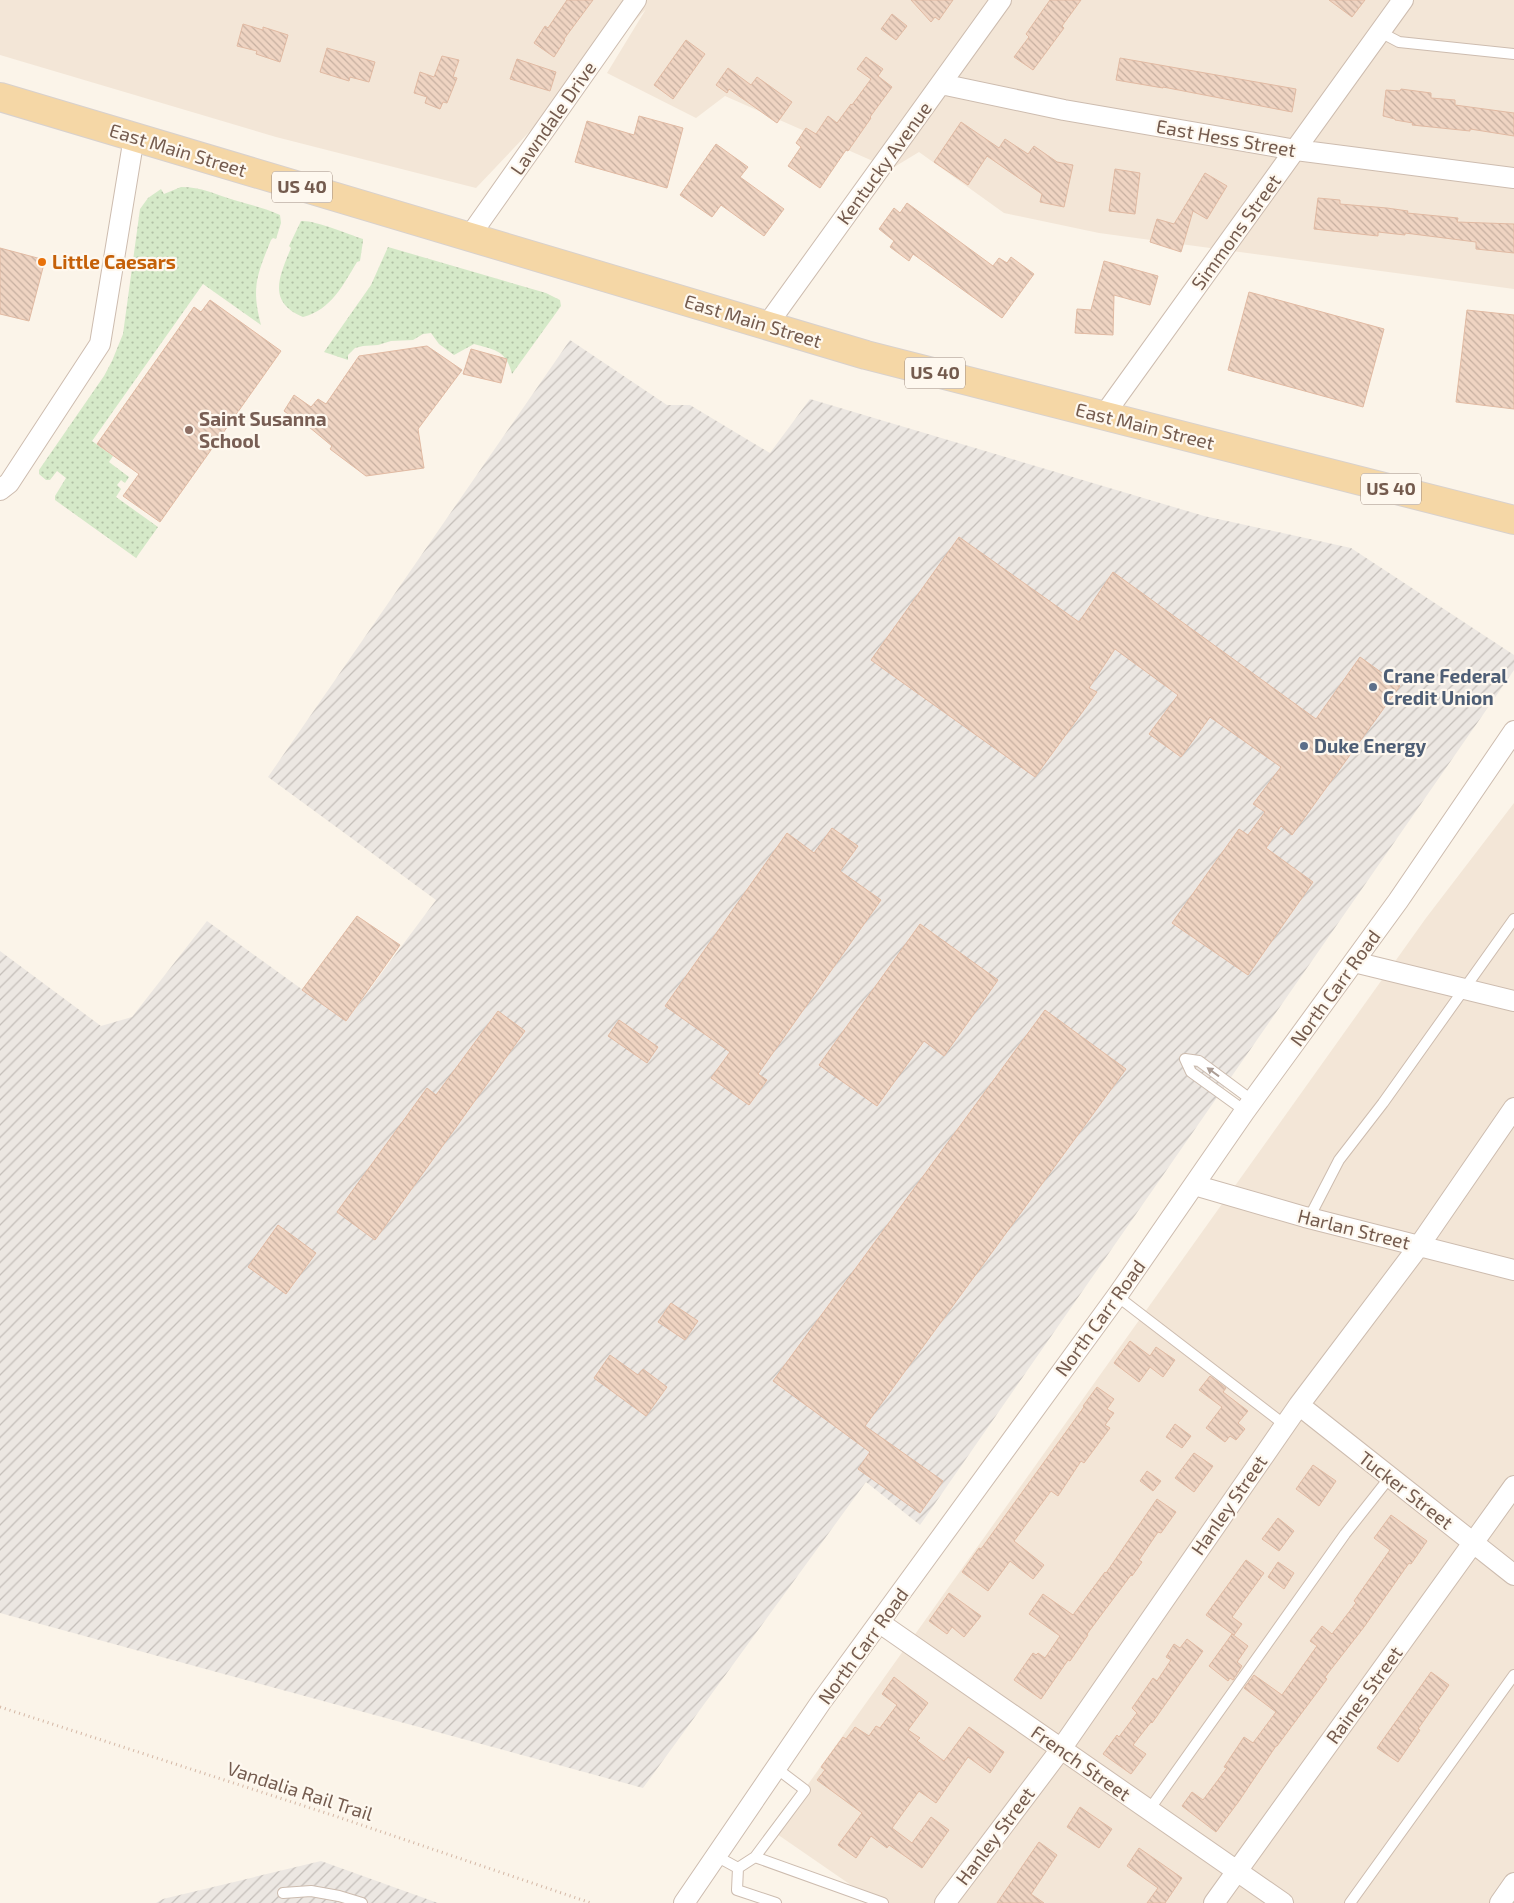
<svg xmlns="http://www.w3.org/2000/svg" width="1514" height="1903" viewBox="0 0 1514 1903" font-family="'Exo 2',sans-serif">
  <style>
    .residential { fill: #f3e6d7 }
    .industrial { fill: url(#industrial-furrows) }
    .grass { fill: url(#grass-dots) }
    .building { fill: url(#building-back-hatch); stroke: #e1baa3 }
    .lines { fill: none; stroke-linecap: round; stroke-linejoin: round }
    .service-casing { stroke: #cdbcaf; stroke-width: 12 }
    .minor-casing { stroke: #cdbcaf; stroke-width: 22 }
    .primary-casing { stroke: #d8d1cd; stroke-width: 30 }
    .path { stroke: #d4b7a5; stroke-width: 3; stroke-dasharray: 1 4; stroke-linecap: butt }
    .service { stroke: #fff; stroke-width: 10 }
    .minor { stroke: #fff; stroke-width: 20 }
    .primary { stroke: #f5d7a6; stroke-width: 28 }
    .oneway { fill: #ac9d95 }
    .food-dot { fill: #e8710a; stroke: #fef8ef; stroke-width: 2 }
    .education-dot { fill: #8d6e63; stroke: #fef8ef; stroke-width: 2 }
    .service-dot { fill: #5c6f8a; stroke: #fef8ef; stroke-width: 2 }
    .labels { text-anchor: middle; stroke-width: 4.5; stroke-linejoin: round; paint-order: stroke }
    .shield { fill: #fef8ef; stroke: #9d8a7e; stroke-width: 1 }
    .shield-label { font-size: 18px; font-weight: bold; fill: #745b4e }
    .street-label { font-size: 19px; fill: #745b4e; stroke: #fef8ef }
    .food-label { font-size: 19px; font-weight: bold; fill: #c56008; stroke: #fef8ef; text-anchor: start }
    .education-label { font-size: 19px; font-weight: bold; fill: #785e54; stroke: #fef8ef; text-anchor: start }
    .service-label { font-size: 19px; font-weight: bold; fill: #4e5e75; stroke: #fef8ef; text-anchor: start }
  </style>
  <defs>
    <pattern id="industrial-furrows" width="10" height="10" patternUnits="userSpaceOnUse" patternTransform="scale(1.25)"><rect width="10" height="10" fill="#ece7e2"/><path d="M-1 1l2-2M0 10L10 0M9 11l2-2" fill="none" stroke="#c4beb9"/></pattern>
    <pattern id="grass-dots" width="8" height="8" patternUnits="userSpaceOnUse" patternTransform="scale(1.25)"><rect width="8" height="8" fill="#d5e9c8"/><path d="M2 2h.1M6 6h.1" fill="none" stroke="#b1c0a5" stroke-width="1.8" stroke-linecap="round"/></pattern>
    <pattern id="building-back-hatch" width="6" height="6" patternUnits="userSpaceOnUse" patternTransform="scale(1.25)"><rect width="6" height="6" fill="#efd4c2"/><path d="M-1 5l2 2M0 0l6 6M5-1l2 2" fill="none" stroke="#c6afa0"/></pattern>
  </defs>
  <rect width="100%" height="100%" fill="#fbf4e9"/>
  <path class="residential" d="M 0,0 L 1514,0 L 1514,289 L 1099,233 L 1004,213 L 919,152 L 891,169 L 725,96 L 696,118 L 607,73 L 646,9 L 476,188 L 276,137 L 0,55 Z
    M 1514,803 L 1514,1903 L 877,1903 L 774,1832 L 1426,918 Z"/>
  <path class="industrial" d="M 570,340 L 667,405 L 690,405 L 770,453 L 810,399 L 1204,516 L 1351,548 L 1514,655 L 1514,670 L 920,1525 L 866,1482 L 643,1788 L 0,1613 L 0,951 L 101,1026 L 132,1017 L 207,921 L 346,1021 L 436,900 L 268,777 Z
    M 321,1861 L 438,1903 L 156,1903 L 163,1899 Z"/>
  <path class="grass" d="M 181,187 C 202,187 214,194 234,200 C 250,205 265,208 280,215 L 281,223 L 276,239 L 273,238 L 271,240 C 257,275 251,287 261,325 L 203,284 L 92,441 L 113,456 L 109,462 L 129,477 L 125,483 L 121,480 L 117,485 L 121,489 L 116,497 L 158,527 L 136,558 L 55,500 L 55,496 L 66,478 L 57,471 L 50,480 L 46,480 L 39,474 L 39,470 L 104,376 L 112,361 L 123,334 L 140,209 L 148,198 L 161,189 L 164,194 Z
    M 301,221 C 315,220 348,234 363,239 L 363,241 L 360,261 L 357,262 C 343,285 331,310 303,317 C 267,302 279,277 291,248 L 289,246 Z
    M 388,247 L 546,293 L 560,300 L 561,306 L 512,374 C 506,350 495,350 474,344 L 454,355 L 439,344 L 431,333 L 423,334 L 413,340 L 391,341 L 378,345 L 363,346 L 355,348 L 348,355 L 348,360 L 324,352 L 371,285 Z"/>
  <path class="building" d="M 567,0 L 593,0 L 564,39 L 565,40 L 554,57 L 534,43 L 545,26 L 548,28 Z
    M 911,0 L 953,0 L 939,20 L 935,17 L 931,22 Z
    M 1050,0 L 1081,0 L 1062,26 L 1064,28 L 1033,70 L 1014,57 L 1029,37 L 1026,34 Z
    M 1329,0 L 1365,0 L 1352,17 Z
    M 892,14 L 907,26 L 896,40 L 881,29 Z
    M 243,24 L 263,30 L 263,27 L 288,35 L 280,62 L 256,54 L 257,51 L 237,46 Z
    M 686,40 L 705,54 L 673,99 L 654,85 Z
    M 327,48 L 375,62 L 369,82 L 350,77 L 349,81 L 320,72 Z
    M 442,56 L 459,60 L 453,77 L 457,78 L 447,103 L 443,102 L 440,109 L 425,103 L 427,97 L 414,93 L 420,72 L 434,77 Z
    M 866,57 L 883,69 L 878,76 L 892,87 L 870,117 L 871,118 L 848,151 L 846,150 L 820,188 L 788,166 L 801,147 L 796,143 L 806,128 L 816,134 L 828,116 L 837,123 L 851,104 L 852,105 L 871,79 L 857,69 Z
    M 1120,58 L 1296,89 L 1292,112 L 1163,87 L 1163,88 L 1116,80 Z
    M 517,59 L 556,72 L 550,91 L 510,79 Z
    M 728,68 L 751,85 L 757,77 L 792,102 L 777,123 L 729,89 L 727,93 L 716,85 Z
    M 1401,89 L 1431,93 L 1431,98 L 1455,100 L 1455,105 L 1514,113 L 1514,136 L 1470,129 L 1470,131 L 1412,125 L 1413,123 L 1395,120 L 1395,119 L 1383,116 L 1386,90 L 1400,91 Z
    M 639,116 L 683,128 L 667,188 L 575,162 L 587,121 L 634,135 Z
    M 961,122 L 999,148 L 1005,139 L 1028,154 L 1034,146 L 1057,162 L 1073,165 L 1064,207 L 1040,202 L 1042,194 L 987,156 L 968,185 L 934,162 Z
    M 716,144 L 748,167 L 740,177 L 784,209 L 764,236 L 721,205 L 712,217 L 680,195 Z
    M 1115,169 L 1140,173 L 1135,214 L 1109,211 Z
    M 1205,173 L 1227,186 L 1207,219 L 1193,211 L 1181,252 L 1150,242 L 1157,219 L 1174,224 Z
    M 1318,198 L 1340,200 L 1340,204 L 1387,208 L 1408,211 L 1407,213 L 1458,218 L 1457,222 L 1514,224 L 1514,253 L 1476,249 L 1476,242 L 1405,233 L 1405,235 L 1378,232 L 1378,236 L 1314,229 Z
    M 907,203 L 993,266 L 999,258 L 1007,263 L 1011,257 L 1034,274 L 1002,318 L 913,254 L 909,261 L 890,247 L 894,241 L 879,229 L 894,208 L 900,213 Z
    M 0,248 L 45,260 L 29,321 L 0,314 Z
    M 1104,261 L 1158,276 L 1150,305 L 1114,295 L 1113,335 L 1075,333 L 1077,309 L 1091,310 Z
    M 1249,292 L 1384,329 L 1363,407 L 1228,370 Z
    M 210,300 L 281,351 L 160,522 L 123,496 L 139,474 L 97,444 L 194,307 L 201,312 Z
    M 1467,310 L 1514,315 L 1514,409 L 1456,402 Z
    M 427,346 L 462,370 L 418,429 L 424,468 L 366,476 L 330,449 L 332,446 L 303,422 L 302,424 L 284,411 L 294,395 L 311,407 L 318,399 L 326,404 L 359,356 Z
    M 471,349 L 507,359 L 501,383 L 463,374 Z
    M 959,537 L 1079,622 L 1113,572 L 1316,719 L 1360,657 L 1400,686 L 1292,835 L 1281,826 L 1266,848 L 1313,882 L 1248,975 L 1172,923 L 1239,829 L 1248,835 L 1265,812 L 1253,804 L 1281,767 L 1210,717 L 1181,757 L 1149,734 L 1178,695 L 1115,649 L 1089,688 L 1097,692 L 1035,777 L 871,660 Z
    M 832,828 L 858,846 L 840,871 L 881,900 L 758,1074 L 767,1080 L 749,1105 L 711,1078 L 730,1052 L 665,1006 L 787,833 L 814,853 Z
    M 357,916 L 400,945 L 346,1021 L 302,990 Z
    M 920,924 L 998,980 L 944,1056 L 924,1041 L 877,1106 L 819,1065 Z
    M 1045,1010 L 1126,1069 L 865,1426 L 943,1481 L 920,1513 L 858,1469 L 870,1452 L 773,1381 Z
    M 498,1011 L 525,1031 L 375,1240 L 337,1212 L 427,1088 L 436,1095 Z
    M 619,1020 L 658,1047 L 647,1063 L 608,1036 Z
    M 278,1225 L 316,1253 L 286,1294 L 248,1267 Z
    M 671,1303 L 698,1321 L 685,1340 L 658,1322 Z
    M 1130,1341 L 1150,1356 L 1156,1347 L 1175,1360 L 1163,1377 L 1150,1367 L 1139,1382 L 1114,1363 Z
    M 610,1355 L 638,1375 L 643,1369 L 667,1387 L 646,1416 L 594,1378 Z
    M 1210,1376 L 1226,1388 L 1223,1392 L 1248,1411 L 1238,1423 L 1245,1429 L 1236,1440 L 1230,1436 L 1225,1442 L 1206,1428 L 1222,1407 L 1199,1390 Z
    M 1097,1387 L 1114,1399 L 1107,1409 L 1114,1413 L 1105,1425 L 1110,1428 L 1084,1463 L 1081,1461 L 1058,1496 L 1051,1491 L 1014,1541 L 1044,1565 L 1033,1579 L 1010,1561 L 988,1591 L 962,1572 L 979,1548 L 981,1549 L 1084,1407 L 1083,1406 Z
    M 1175,1424 L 1191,1436 L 1182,1448 L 1166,1437 Z
    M 1194,1453 L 1213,1466 L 1194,1492 L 1175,1478 Z
    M 1313,1465 L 1336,1481 L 1319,1506 L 1296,1489 Z
    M 1147,1471 L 1161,1481 L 1153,1491 L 1140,1481 Z
    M 1157,1499 L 1176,1512 L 1161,1533 L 1158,1532 L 1139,1560 L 1142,1562 L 1132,1576 L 1131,1575 L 1087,1634 L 1088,1635 L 1070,1661 L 1068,1660 L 1041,1699 L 1014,1680 L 1033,1653 L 1036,1655 L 1038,1653 L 1045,1658 L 1060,1636 L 1029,1614 L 1043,1594 L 1073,1615 L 1105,1572 L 1106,1573 Z
    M 1391,1515 L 1427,1541 L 1411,1564 L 1409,1563 L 1364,1627 L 1325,1677 L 1327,1679 L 1277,1746 L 1276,1746 L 1239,1801 L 1216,1832 L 1182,1806 L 1192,1792 L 1203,1800 L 1227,1768 L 1224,1767 L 1244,1737 L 1253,1743 L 1276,1712 L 1244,1688 L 1254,1675 L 1282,1695 L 1317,1646 L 1310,1641 L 1322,1626 L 1332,1634 L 1356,1603 L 1354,1601 L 1390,1550 L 1374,1538 Z
    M 1278,1518 L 1294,1531 L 1279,1551 L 1262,1539 Z
    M 1246,1560 L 1264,1573 L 1232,1617 L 1242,1624 L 1234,1635 L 1206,1615 Z
    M 1278,1562 L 1294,1573 L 1284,1589 L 1268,1577 Z
    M 949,1593 L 981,1616 L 964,1637 L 952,1627 L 947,1634 L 929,1621 Z
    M 1232,1634 L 1248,1646 L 1237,1662 L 1242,1666 L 1233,1680 L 1230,1678 L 1228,1681 L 1209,1666 Z
    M 1187,1639 L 1203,1651 L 1152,1723 L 1151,1722 L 1133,1745 L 1146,1754 L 1131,1774 L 1103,1754 L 1117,1735 L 1119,1737 L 1137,1713 L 1132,1708 L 1153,1678 L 1157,1681 L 1171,1660 L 1166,1657 L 1174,1644 L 1180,1648 Z
    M 1431,1672 L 1449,1685 L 1418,1729 L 1420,1730 L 1398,1762 L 1377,1748 Z
    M 894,1677 L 928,1703 L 908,1730 L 920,1738 L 917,1741 L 944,1761 L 969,1727 L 1004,1752 L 990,1773 L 968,1757 L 936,1803 L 919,1791 L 892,1828 L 912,1843 L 931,1817 L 949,1830 L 922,1868 L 889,1845 L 887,1848 L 871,1836 L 856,1858 L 838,1845 L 862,1813 L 817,1780 L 825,1770 L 821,1767 L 843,1737 L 846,1739 L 855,1727 L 869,1736 L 876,1726 L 880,1728 L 897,1705 L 882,1694 Z
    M 1080,1807 L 1112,1829 L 1099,1848 L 1067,1827 Z
    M 1039,1842 L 1057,1855 L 1031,1894 L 1044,1903 L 997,1903 Z
    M 1139,1848 L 1182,1878 L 1165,1903 L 1147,1903 L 1158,1888 L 1127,1866 Z"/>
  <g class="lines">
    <g class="service-casing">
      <path id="service" d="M 1380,32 L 1399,42 L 1514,54
        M 1245,1111 L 1191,1072 L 1185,1059 L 1199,1061 L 1253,1101
        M 1309,1218 L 1339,1160 L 1383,1103 L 1514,919
        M 1117,1296 L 1285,1425
        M 1149,1810 L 1345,1534 L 1390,1477
        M 716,1856 L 738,1868
        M 755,1857 L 805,1790 L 776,1768
        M 738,1868 L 755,1857 L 883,1903
        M 738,1868 L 737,1890 L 776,1903
        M 283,1893 L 311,1891 L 339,1896 L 362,1903
        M 1350,1903 L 1514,1675"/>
    </g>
    <g class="minor-casing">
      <path id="minor" d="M 941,84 L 1064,110 L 1296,150 L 1514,178
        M 469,237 L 636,0
        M 767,325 L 1001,0
        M 1104,415 L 1403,0
        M 0,490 L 9,483 L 100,344 L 134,137
        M 1354,962 L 1514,1001
        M 1194,1185 L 1305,1217 L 1514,1270
        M 1299,1405 L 1514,1575
        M 880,1623 L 1283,1903
        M 684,1903 L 821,1702 L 1117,1296 L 1245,1111 L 1398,901 L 1514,731
        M 945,1903 L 1061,1749 L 1299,1405 L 1419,1246 L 1514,1108
        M 1214,1903 L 1514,1486
        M 1500,1903 L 1514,1883"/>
    </g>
    <g class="primary-casing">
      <path id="primary" d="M 0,97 L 866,355 L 1514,520"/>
    </g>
    <path class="path" d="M 0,1707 L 335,1816 L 591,1903"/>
    <use href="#service" class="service"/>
    <use href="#minor" class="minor"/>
    <use href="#primary" class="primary"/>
  </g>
  <defs><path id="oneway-solid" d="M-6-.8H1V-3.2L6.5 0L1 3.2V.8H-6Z" transform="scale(1.25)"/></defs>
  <use class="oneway" href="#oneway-solid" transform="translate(1213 1072) rotate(-144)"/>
  <circle class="food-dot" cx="42" cy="262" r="5"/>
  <circle class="education-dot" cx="189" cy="430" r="5"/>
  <g class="service-dot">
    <circle cx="1373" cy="687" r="5"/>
    <circle cx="1304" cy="746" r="5"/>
  </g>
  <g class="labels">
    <g class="shield">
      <rect x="272" y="171.5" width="60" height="31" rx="4"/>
      <rect x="905" y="357.5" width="60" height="31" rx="4"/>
      <rect x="1361" y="473.5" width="60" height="31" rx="4"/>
    </g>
    <g class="shield-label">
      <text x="302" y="193">US 40</text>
      <text x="935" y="379">US 40</text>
      <text x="1391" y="495">US 40</text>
    </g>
    <g class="street-label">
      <text transform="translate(553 118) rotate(-55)" y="7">Lawndale Drive</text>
      <text transform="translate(1226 138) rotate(10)" y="7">East Hess Street</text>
      <text transform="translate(178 150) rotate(17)" y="7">East Main Street</text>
      <text transform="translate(884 163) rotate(-54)" y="7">Kentucky Avenue</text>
      <text transform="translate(1236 232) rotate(-54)" y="7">Simmons Street</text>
      <text transform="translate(753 321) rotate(17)" y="7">East Main Street</text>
      <text transform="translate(1145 426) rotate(14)" y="7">East Main Street</text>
      <text transform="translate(1335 988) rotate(-54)" y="7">North Carr Road</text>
      <text transform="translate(1354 1229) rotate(14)" y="7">Harlan Street</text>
      <text transform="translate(1100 1318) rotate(-54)" y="7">North Carr Road</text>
      <text transform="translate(1406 1490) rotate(38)" y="7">Tucker Street</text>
      <text transform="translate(1229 1505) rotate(-55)" y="7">Hanley Street</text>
      <text transform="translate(863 1646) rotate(-54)" y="7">North Carr Road</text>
      <text transform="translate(1364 1695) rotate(-54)" y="7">Raines Street</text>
      <text transform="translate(1081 1763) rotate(35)" y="7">French Street</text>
      <text transform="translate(300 1791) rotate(18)" y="7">Vandalia Rail Trail</text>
      <text transform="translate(995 1836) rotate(-53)" y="7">Hanley Street</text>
    </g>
    <g class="food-label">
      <text x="52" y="269">Little Caesars</text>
    </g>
    <g class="education-label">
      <text x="199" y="426">Saint Susanna<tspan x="199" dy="22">School</tspan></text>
    </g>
    <g class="service-label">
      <text x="1383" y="683">Crane Federal<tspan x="1383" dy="22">Credit Union</tspan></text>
      <text x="1314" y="753">Duke Energy</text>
    </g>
  </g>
</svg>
